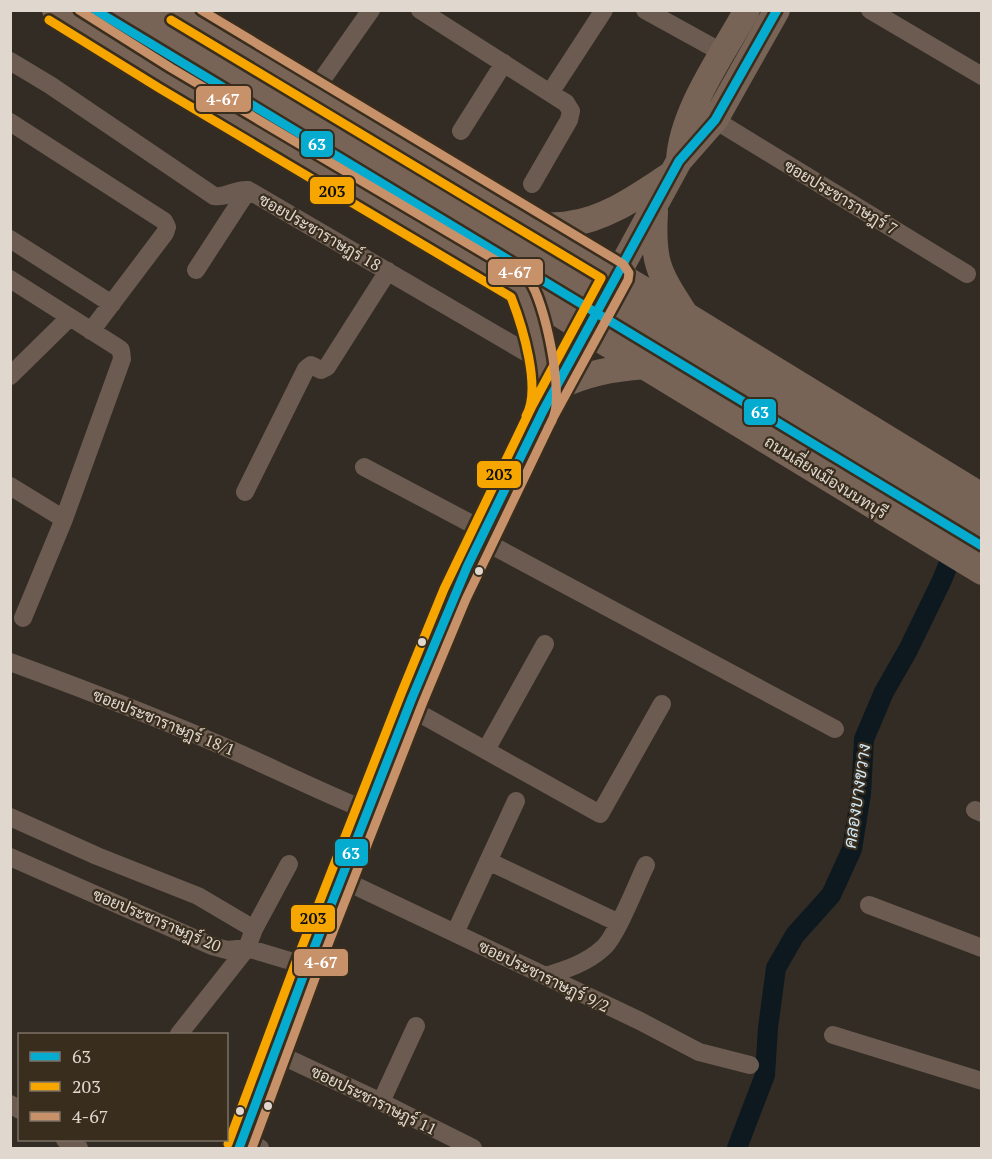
<svg xmlns="http://www.w3.org/2000/svg" width="992" height="1159" viewBox="0 0 992 1159" font-family="'PT Serif',Sarabun,serif">
  <style>
    .lines { fill: none; stroke-linecap: round; stroke-linejoin: round }
    .canal { stroke: #0d191f; stroke-width: 20 }
    .street { stroke: #6b5b50; stroke-width: 18 }
    .secondary { stroke: #786456; stroke-width: 26 }
    .secondary-bridge { stroke: #786456; stroke-width: 26 }
    .bus-1-casing { stroke: #392d1e; stroke-width: 14 }
    .bus-2-casing { stroke: #392d1e; stroke-width: 14 }
    .bus-3-casing { stroke: #392d1e; stroke-width: 14 }
    .bus-1 { stroke: #06acd0; stroke-width: 9 }
    .bus-2 { stroke: #f7a600; stroke-width: 9 }
    .bus-3 { stroke: #c7916a; stroke-width: 9 }
    .bus-dot { fill: #e0d8cf; stroke: #392d1e; stroke-width: 2 }
    .labels { text-anchor: middle; stroke-width: 4.5; stroke-linejoin: round; paint-order: stroke }
    .street-label { font-size: 16px; fill: #e0d8cf; stroke: #392d1e }
    .water-label { font-size: 18px; font-style: italic; fill: #cfe6f4; stroke: #392d1e }
    .line-badge { stroke: #392d1e; stroke-width: 2 }
    .badge-label { font-size: 16px; text-anchor: middle; font-weight: bold; fill: #fff }
    .pale-badge-label { font-size: 16px; text-anchor: middle; font-weight: bold; fill: #111 }
  </style>
  <rect width="100%" height="100%" fill="#332c24"/>
  <g class="lines">
    <path class="canal" d="M 737,1148 L 765,1075 L 768,1028 L 776,968 L 795,935 L 831,895 L 852,849 L 861,794 L 864,739 L 884,692 L 908,650 L 942,580 L 957,543"/>
    <path class="street" d="M 420,10 L 550,93 L 566,103 L 571,111 L 569,120 L 532,184
      M 645,10 L 723,53
      M 870,10 L 982,76
      M 10,61 L 50,85 L 214,196 C 228,198 233,189 248,190 L 541,361
      M 314,91 L 371,10
      M 550,93 L 604,10
      M 715,120 L 967,274
      M 10,122 L 164,221 L 167,227 L 165,233 L 91,331
      M 461,131 L 504,63
      M 10,239 L 112,304
      M 196,270 L 248,190
      M 10,279 L 117,347 L 121,350 L 122,359 L 64,519
      M 10,376 L 69,318
      M 364,467 L 485,531
      M 10,486 L 64,519 L 23,618
      M 245,492 L 306,369 L 311,365 L 321,370 L 327,367 L 388,271
      M 480,539 L 835,729
      M 10,662 C 89,691 167,721 243,755 C 285,774 326,794 368,811
      M 408,707 L 600,814 L 662,704
      M 486,750 L 545,644
      M 975,810 L 982,813
      M 10,817 L 97,856 L 198,896 L 254,929
      M 10,857 L 212,946 L 227,950 L 247,948 L 307,966
      M 488,861 L 619,923
      M 341,879 L 640,1021 L 699,1052 L 750,1065
      M 869,905 L 982,948
      M 455,933 L 516,801
      M 545,976 C 565,970 587,963 603,948 C 617,936 637,883 646,865
      M 179,1034 L 247,948 L 254,929 L 289,864
      M 833,1035 L 982,1081
      M 274,1052 L 381,1102 L 473,1148
      M 381,1102 L 416,1026
      M 10,1104 L 20,1110
      M 65,1140 L 79,1148
      M 242,1140 L 260,1148"/>
    <path class="secondary" d="M 55,10 L 165,78 L 477,262 L 586,331 L 982,572
      M 177,10 L 686,315 L 982,496
      M 679,161 C 681,112 723,54 747,10
      M 655,212 C 652,261 658,272 684,312
      M 536,226 C 547,225 558,226 569,224 C 607,219 639,195 670,175
      M 521,289 L 535,326 L 543,386 L 543,408
      M 555,388 C 588,373 610,369 645,366
      M 239,1148 L 307,966 L 412,698 L 467,567 L 543,411 L 679,161 L 715,120 L 777,10"/>
    <path class="secondary-bridge" d="M 94,10 L 982,546
      M 135,10 L 982,518"/>
    <g class="bus-1-casing">
      <path id="bus-1" d="M 95,10 L 982,546
        M 239,1148 L 307,966 L 412,698 L 467,567 L 543,411 L 679,161 L 715,120 L 777,10"/>
    </g>
    <g class="bus-2-casing">
      <path id="bus-2" d="M 49,20 L 159,88 L 511,297 C 522,325 542,389 526,416
        M 171,20 L 601,278 L 532,406 L 444,589 L 401,694 L 296,962 L 228,1144"/>
    </g>
    <g class="bus-3-casing">
      <path id="bus-3" d="M 79,10 L 171,68 L 529,280 C 545,301 563,391 554,415 C 553,420 550,424 548,428
        M 201,10 L 623,264 L 629,273 L 628,280 L 554,416 L 466,599 L 423,702 L 318,970 L 252,1148"/>
    </g>
    <use href="#bus-1" class="bus-1"/>
    <use href="#bus-2" class="bus-2"/>
    <use href="#bus-3" class="bus-3"/>
  </g>
  <g class="bus-dot">
    <circle cx="479" cy="571" r="5"/>
    <circle cx="422" cy="642" r="5"/>
    <circle cx="268" cy="1106" r="5"/>
    <circle cx="240" cy="1111" r="5"/>
  </g>
  <g class="labels">
    <g class="street-label">
      <text transform="translate(841 197) rotate(31)" y="6">ซอยประชาราษฎร์ 7</text>
      <text transform="translate(320 232) rotate(30)" y="6">ซอยประชาราษฎร์ 18</text>
      <text transform="translate(826 477) rotate(32)" y="6">ถนนเลี่ยงเมืองนนทบุรี</text>
      <text transform="translate(164 722) rotate(22)" y="6">ซอยประชาราษฎร์ 18/1</text>
      <text transform="translate(157 920) rotate(23)" y="6">ซอยประชาราษฎร์ 20</text>
      <text transform="translate(544 976) rotate(26)" y="6">ซอยประชาราษฎร์ 9/2</text>
      <text transform="translate(374 1100) rotate(26)" y="6">ซอยประชาราษฎร์ 11</text>
    </g>
    <g class="water-label">
      <text transform="translate(857 796) rotate(-82)" y="6">คลองบางขวาง</text>
    </g>
  </g>
  <g class="line-badge">
    <rect x="195" y="85" width="57" height="28" rx="6" fill="#c7916a"/>
    <rect x="300" y="130" width="34" height="28" rx="6" fill="#06acd0"/>
    <rect x="309" y="176" width="46" height="29" rx="6" fill="#f7a600"/>
    <rect x="487" y="258" width="57" height="28" rx="6" fill="#c7916a"/>
    <rect x="743" y="398" width="34" height="28" rx="6" fill="#06acd0"/>
    <rect x="476" y="460" width="46" height="29" rx="6" fill="#f7a600"/>
    <rect x="334" y="838" width="35" height="29" rx="6" fill="#06acd0"/>
    <rect x="290" y="904" width="46" height="29" rx="6" fill="#f7a600"/>
    <rect x="293" y="948" width="56" height="29" rx="6" fill="#c7916a"/>
  </g>
  <g class="badge-label">
    <text x="223" y="105">4-67</text>
    <text x="317" y="150">63</text>
    <text x="515" y="278">4-67</text>
    <text x="760" y="418">63</text>
    <text x="351" y="859">63</text>
    <text x="321" y="968">4-67</text>
  </g>
  <g class="pale-badge-label">
    <text x="332" y="197">203</text>
    <text x="499" y="480">203</text>
    <text x="313" y="924">203</text>
  </g>
  <rect width="992" height="1159" fill="none" stroke="#e0d8cf" stroke-width="24"/>
  <rect x="18" y="1033" width="210" height="108" fill="#392d1e" stroke="#7c7165" stroke-width="1.5"/>
  <rect x="30" y="1052" width="30" height="9" fill="#06acd0" stroke="#7c7165" stroke-width="1.5"/>
  <text x="72" y="1063" font-size="18" fill="#e0d8cf">63</text>
  <rect x="30" y="1082" width="30" height="9" fill="#f7a600" stroke="#7c7165" stroke-width="1.5"/>
  <text x="72" y="1093" font-size="18" fill="#e0d8cf">203</text>
  <rect x="30" y="1112" width="30" height="9" fill="#c7916a" stroke="#7c7165" stroke-width="1.5"/>
  <text x="72" y="1123" font-size="18" fill="#e0d8cf">4-67</text>
</svg>
